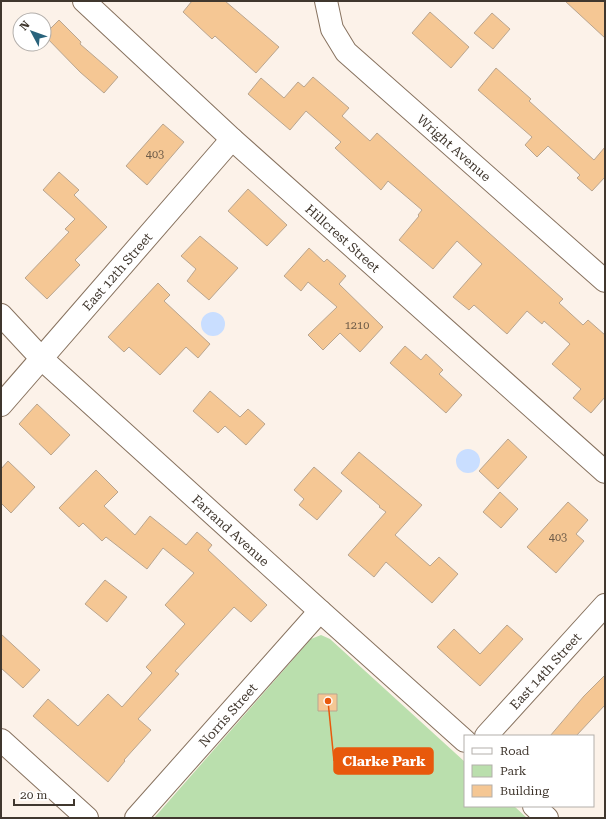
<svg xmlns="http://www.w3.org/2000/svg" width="606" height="819" viewBox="0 0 606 819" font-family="'Roboto Serif',serif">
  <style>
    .green { fill: #badfad }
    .water { fill: #c9deff }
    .building { fill: #f5c794; stroke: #b9a58f }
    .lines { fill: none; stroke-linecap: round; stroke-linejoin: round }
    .minor-casing { stroke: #87725f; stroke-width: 24 }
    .minor { stroke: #fff; stroke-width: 22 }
    .labels { text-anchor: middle; stroke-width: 4; stroke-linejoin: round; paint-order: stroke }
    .number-label { font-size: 11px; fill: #6d5b48 }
    .street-label { font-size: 13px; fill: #40372e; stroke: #fff }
    .leader { fill: none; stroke: #e8590c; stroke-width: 1.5 }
    .callout-dot { fill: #e8590c; stroke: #fff; stroke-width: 1.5 }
    .callout { fill: #e8590c; stroke: #e8590c; stroke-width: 1.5 }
    .callout-label { font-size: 14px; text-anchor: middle; font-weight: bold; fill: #fff }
  </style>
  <rect width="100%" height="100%" fill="#fcf2e9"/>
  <path class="green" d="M 321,635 L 330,639 L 465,762 L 465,806 L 514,806 L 527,818 L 154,818 L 311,639 Z"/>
  <path class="water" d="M201 324a12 12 0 1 1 24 0a12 12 0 1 1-24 0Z
    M456 461a12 12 0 1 1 24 0a12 12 0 1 1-24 0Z"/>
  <path class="building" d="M 192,1 L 225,1 L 279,47 L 256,73 L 215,36 L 212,39 L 183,12 Z
    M 565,1 L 605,1 L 605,38 Z
    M 430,12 L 469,47 L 451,68 L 412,33 Z
    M 492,13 L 510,29 L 493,49 L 474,33 Z
    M 59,20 L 81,42 L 80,44 L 118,77 L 104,93 L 80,72 L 44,35 Z
    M 496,68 L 531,99 L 529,101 L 594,160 L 605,147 L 605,177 L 592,191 L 577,178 L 580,175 L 548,146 L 537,157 L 525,145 L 532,137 L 478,90 Z
    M 313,77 L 349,108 L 342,116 L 370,141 L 377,133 L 563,299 L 559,303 L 583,325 L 588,320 L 605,335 L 605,397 L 591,413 L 573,398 L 581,389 L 552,364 L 570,344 L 544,321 L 542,324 L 527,311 L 507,334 L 474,305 L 469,310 L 453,297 L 482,264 L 457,241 L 433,269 L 399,240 L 419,216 L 418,215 L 422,210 L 388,181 L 381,190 L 335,148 L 341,142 L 306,111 L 290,130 L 248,94 L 261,78 L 284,98 L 298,82 L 304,87 Z
    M 163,124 L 184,142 L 147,185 L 126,166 Z
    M 59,172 L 79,190 L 74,195 L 107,227 L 75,260 L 80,265 L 47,299 L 25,278 L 69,232 L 65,229 L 75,219 L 43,190 Z
    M 248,189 L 287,225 L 267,246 L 228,211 Z
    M 200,236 L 238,268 L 209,300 L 187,281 L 196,269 L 181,256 Z
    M 309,248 L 324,262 L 327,259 L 346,276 L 339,284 L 383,327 L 360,352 L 340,333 L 323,350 L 308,335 L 337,307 L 308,282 L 301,291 L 284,276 Z
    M 158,283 L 170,295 L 164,301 L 210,344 L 198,358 L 186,347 L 160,375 L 129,347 L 124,352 L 108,337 Z
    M 405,346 L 421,360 L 426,354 L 443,370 L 439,374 L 462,395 L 446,413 L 390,363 Z
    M 210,391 L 240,417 L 248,409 L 265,424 L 246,445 L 225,426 L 218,433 L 193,411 Z
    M 37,404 L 70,435 L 51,455 L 19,424 Z
    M 508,439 L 527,457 L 498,489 L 479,471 Z
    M 359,452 L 422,505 L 395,535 L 430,566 L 439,557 L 458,574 L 432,603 L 386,562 L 374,577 L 348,555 L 386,512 L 379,507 L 380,506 L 341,473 Z
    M 8,461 L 35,487 L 11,513 L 1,503 L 1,469 Z
    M 314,467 L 342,491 L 317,520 L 299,505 L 304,499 L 294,490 Z
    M 96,470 L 118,492 L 104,506 L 135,535 L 150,516 L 186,545 L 197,532 L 212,545 L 208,550 L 267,605 L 251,622 L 234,607 L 175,671 L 179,674 L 138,719 L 151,730 L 124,760 L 125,761 L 108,782 L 33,716 L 48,699 L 78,726 L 108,694 L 122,707 L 152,673 L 146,667 L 185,624 L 165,605 L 194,573 L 163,548 L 147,569 L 106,537 L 102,541 L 83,523 L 79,527 L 59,508 Z
    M 500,492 L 518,509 L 501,528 L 483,512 Z
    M 568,502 L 588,520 L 576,534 L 584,541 L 556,573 L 527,547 Z
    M 105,580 L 127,597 L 107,622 L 85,604 Z
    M 507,625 L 523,639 L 480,686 L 437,647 L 454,629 L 480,654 Z
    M 1,634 L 40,670 L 23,688 L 1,668 Z
    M 605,675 L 605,705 L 576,736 L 550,736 L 584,696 Z
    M 318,694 L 337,694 L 337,711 L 318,711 Z"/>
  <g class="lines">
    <g class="minor-casing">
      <g id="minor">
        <path id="s1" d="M 84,1 L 232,139 L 605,472"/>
        <path id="s2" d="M 326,1 L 332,29 L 346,52 L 605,281"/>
        <path id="s3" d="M 1,315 L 42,359 L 320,611 L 465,741"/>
        <path id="s4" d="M 1,405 L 232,139"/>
        <path id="s5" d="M 486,736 L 605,605"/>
        <path d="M 1,740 L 87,818"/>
        <path d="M 534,806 L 547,818"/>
        <path id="s6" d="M 136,818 L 320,611"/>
      </g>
    </g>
    <use href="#minor" class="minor"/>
  </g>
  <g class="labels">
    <g class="number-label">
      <text x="155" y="158">403</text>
      <text x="357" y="329">1210</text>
      <text x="558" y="541">403</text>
    </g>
    <g class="street-label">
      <text dy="5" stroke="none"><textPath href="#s2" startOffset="200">Wright Avenue</textPath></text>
      <text dy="5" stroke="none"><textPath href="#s1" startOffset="351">Hillcrest Street</textPath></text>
      <text dy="5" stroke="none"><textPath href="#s4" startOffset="177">East 12th Street</textPath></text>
      <text dy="5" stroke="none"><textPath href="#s3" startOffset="315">Farrand Avenue</textPath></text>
      <text dy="5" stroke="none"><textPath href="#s5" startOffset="88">East 14th Street</textPath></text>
      <text dy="5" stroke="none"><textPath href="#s6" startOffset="138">Norris Street</textPath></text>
    </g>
  </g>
  <path class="leader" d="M328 701L334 761"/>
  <circle class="callout-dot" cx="328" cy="701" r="4"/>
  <rect class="callout" x="334" y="748" width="99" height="26" rx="4"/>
  <g class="callout-label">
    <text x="384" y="766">Clarke Park</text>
  </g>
  <rect width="606" height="819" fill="none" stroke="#40372e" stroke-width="4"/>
  <rect x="464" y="735" width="130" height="72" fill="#ffffff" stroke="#b3afab"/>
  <rect x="472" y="748" width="20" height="6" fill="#ffffff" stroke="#b3afab"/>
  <text x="500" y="755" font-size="12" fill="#40372e">Road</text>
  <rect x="472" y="765" width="20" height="12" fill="#badfad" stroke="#b3afab"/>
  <text x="500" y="775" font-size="12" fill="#40372e">Park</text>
  <rect x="472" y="785" width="20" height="12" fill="#f5c794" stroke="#b3afab"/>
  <text x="500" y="795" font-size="12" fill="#40372e">Building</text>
  <g transform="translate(32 32) rotate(311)"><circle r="19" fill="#ffffff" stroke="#b3afab"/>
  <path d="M0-3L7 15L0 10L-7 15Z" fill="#29637c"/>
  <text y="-6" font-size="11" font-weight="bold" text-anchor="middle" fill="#40372e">N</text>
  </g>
  <path d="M14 799v6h60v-6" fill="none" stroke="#40372e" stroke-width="2"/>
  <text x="20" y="799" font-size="12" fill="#40372e" stroke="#ffffff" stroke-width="3" paint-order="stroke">20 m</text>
</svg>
